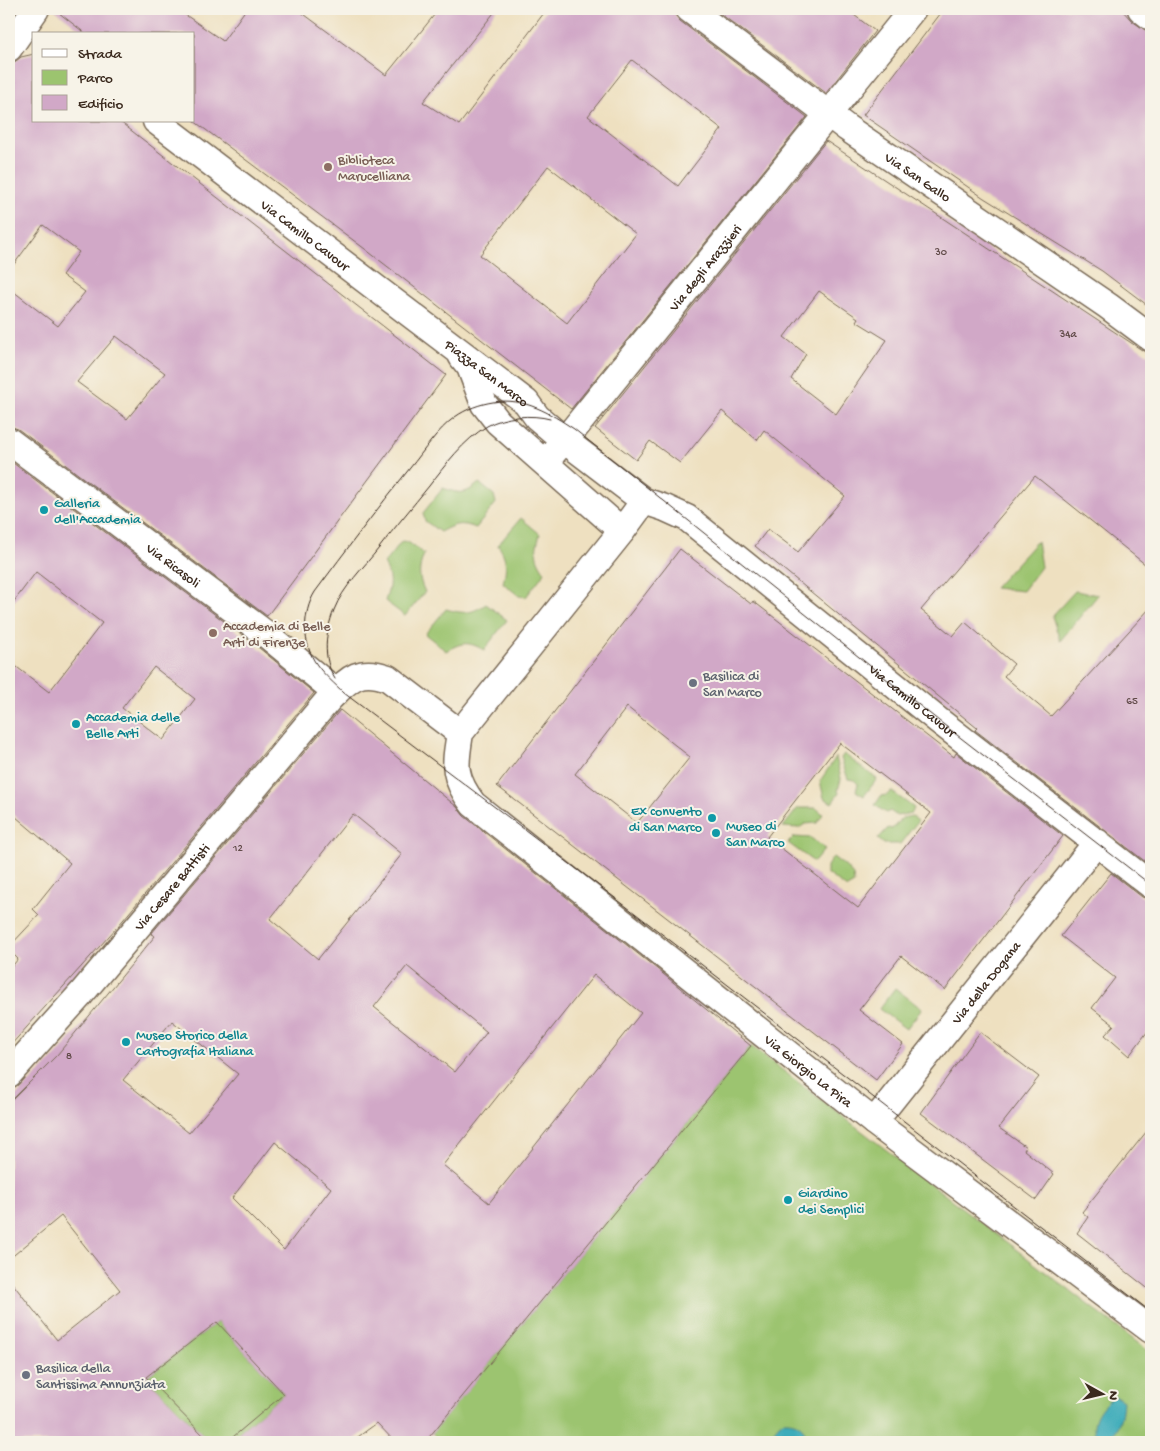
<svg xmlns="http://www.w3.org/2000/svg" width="1160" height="1451" viewBox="0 0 1160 1451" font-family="'Gochi Hand',sans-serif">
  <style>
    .green { fill: #9cc46f; stroke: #6c7746 }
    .water { fill: #3dacba; stroke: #3c6b6c }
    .building { fill: #d1a8c7; fill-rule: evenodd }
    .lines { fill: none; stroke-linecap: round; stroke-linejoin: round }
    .minor-casing { stroke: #7a6a57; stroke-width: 29 }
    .minor { stroke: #fff; stroke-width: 26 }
    .tram { stroke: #3b2a1e; stroke-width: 1 }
    .education-dot { fill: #8d6e63; stroke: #f7f3e8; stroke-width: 2 }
    .culture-dot { fill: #0f9aa8; stroke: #f7f3e8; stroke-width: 2 }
    .worship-dot { fill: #6b7280; stroke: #f7f3e8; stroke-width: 2 }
    .labels { text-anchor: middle; stroke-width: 4; stroke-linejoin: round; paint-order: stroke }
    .number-label { font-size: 11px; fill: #604a48 }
    .education-label { font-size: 14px; fill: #785e54; stroke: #f7f3e8; text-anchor: start }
    .street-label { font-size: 14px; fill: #3b2a1e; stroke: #f7f3e8 }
    .culture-label { font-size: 14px; fill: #0d838f; stroke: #f7f3e8; text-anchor: start }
    .worship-label { font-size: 14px; fill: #5b616d; stroke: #f7f3e8; text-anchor: start }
  </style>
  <rect width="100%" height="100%" fill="#f7f3e8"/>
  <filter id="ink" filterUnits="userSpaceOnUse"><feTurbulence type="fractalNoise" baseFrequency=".02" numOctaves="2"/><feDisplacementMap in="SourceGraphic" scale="10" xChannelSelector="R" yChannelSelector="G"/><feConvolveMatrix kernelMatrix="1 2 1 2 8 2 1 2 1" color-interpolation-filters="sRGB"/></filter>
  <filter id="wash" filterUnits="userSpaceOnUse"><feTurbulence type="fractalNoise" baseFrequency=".0096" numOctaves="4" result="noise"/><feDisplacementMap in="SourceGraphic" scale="20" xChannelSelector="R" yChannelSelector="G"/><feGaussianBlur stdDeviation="1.12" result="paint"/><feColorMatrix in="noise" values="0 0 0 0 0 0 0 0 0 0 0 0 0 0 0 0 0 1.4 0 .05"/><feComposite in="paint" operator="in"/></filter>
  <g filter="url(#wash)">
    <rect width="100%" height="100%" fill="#eee0c0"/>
    <path class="green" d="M 479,483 L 494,495 L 496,503 L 476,528 C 460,522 455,524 440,532 L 425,521 L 423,513 L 443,488 C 460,494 465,495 479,483 Z
      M 521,518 L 540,534 C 535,552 534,556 545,572 L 526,597 L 519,596 L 503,583 C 507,567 507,558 498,545 Z
      M 402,541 L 408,542 L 424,554 C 418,570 418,577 425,592 L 405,616 L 385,601 C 391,584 391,579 384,563 Z
      M 1037,541 L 1041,567 L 1023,591 L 994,588 Z
      M 1075,591 L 1098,595 L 1060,641 L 1052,616 Z
      M 486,604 L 507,620 L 484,650 C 468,641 462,642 446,651 L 425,634 L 446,609 C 464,614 471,614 486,604 Z
      M 844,754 L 877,779 L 864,796 L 856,791 L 858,784 L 854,780 L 848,779 L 841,758 Z
      M 836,757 L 841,779 L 838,790 L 839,793 L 832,803 L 824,798 L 820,781 Z
      M 891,791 L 914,808 L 912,813 L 897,816 L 890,811 L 886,813 L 875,805 L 881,796 L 887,795 Z
      M 798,808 L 816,808 L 823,814 L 817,823 L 805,824 L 799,828 L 783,827 Z
      M 912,816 L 918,821 L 900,844 L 884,844 L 878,839 L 888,828 L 892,829 L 902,818 Z
      M 794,837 L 811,838 L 825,849 L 814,862 L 788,843 Z
      M 833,857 L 845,866 L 853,875 L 854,884 L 847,888 L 827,874 L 827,866 Z
      M 895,988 L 922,1009 L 906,1029 L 879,1009 Z
      M 751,1046 L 1151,1353 L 1151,1442 L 441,1442 L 432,1433 Z
      M 217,1322 L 284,1394 L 227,1442 L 210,1442 L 146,1377 Z"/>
    <path class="water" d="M 1115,1396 L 1123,1401 C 1122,1418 1118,1432 1104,1442 L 1093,1442 L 1096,1436 C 1089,1421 1102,1404 1115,1396 Z
      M 783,1421 C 797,1420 808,1427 805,1442 L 772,1442 C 772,1432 775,1427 783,1421 Z"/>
    <g id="blocks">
      <path class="building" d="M 54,9 L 177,9 L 223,41 L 246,9 L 297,9 L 386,75 L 439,9 L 497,9 L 423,102 L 459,125 L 547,9 L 674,9 L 675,15 L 680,21 L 807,117 L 571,409 L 365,249 L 194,121 L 194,34 L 86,34 ZM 632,60 L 722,129 L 678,186 L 588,116 ZM 548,166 L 636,234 L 567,323 L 480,255 Z
        M 714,9 L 846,9 L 875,31 L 826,93 Z
        M 944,9 L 1121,9 L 1132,21 L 1151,34 L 1151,308 L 1102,271 L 984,198 L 863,115 Z
        M 34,54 L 34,121 L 119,121 L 446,375 L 267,616 L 18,429 L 9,426 L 9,288 L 58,326 L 85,292 L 62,275 L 79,252 L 43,225 L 9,271 L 9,63 L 16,61 L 21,57 ZM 116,336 L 165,373 L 127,419 L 77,382 Z
        M 826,141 L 1151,356 L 1151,569 L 1035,476 L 921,610 L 953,636 L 965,622 L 1014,664 L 1004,676 L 1051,716 L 1151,607 L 1151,866 L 975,730 L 977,728 L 755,546 L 768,529 L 798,552 L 845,496 L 764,430 L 757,440 L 722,411 L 680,463 L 650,441 L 636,460 L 595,428 ZM 819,291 L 858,318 L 856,321 L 887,340 L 836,414 L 791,379 L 806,354 L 784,337 Z
        M 9,460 L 253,643 L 314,693 L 118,926 L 9,1047 L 9,970 L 18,959 L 9,950 L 9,947 L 39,915 L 33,909 L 70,863 L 9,811 L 9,661 L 49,692 L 102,623 L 36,572 L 9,608 ZM 154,667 L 195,699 L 163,740 L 122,708 Z
        M 680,549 L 751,604 L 753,601 L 954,757 L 956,753 L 1063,836 L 945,990 L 901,956 L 859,1010 L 903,1044 L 876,1080 L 497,786 ZM 627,707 L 690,757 L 637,823 L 575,774 ZM 840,743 L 931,813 L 858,908 L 767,837 Z
        M 340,710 L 457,807 L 464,816 L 657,969 L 751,1046 L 425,1442 L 395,1442 L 377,1423 L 351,1442 L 227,1442 L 284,1394 L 217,1322 L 146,1377 L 210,1442 L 9,1442 L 9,1279 L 57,1340 L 120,1290 L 61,1216 L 9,1259 L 9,1103 L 57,1055 L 155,936 L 151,934 ZM 353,814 L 402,854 L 318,959 L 270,919 ZM 407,966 L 487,1032 L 455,1072 L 374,1007 ZM 594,975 L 641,1013 L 489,1203 L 443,1165 ZM 172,1021 L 238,1074 L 189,1133 L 123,1080 ZM 275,1142 L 331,1188 L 284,1250 L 232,1198 Z
        M 1111,873 L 1142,897 L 1151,900 L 1151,1027 L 1129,1056 L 1105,1035 L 1114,1025 L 1092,1008 L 1115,978 L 1061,936 Z
        M 980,1032 L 1039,1077 L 999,1128 L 1026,1147 L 1024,1150 L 1054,1174 L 1036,1200 L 921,1113 Z
        M 1151,1126 L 1151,1291 L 1077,1233 L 1088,1217 L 1082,1212 Z"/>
    </g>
  </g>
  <g filter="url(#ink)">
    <use href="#blocks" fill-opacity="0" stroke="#7a6a57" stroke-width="1"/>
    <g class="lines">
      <g class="minor-casing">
        <g id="minor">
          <path id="s1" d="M 689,9 L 847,128 L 1108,306 L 1151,338"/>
          <path d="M 1141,9 L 1151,17"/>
          <path d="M 9,48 L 36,9"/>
          <path id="s2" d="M 156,121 L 526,402 L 537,417 L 564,440 L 644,501 L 665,508 L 687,518 L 939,721 L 1151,885"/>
          <path d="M 462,357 L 470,367 L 484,404 L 498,422 L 622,531"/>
          <path id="s3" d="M 9,441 L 262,631 L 336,692"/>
          <path id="s4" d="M 545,462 L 574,429 L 913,9"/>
          <path id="s5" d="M 644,501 L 622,531 L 460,733 C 455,765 452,776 473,804 L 874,1122 L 1151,1330"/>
          <path id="s6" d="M 9,1074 L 81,994 L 330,698 C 349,679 359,667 388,678 L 460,733"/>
          <path id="s7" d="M 874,1122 L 1097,842"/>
        </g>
      </g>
      <use href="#minor" class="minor"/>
      <path class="tram" d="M 335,679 C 322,658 325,633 334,610 C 343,587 364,567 379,548 C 395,527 412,507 429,486 C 446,464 463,441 487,426 C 504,416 532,414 550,419
        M 1151,885 L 939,721 L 574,429 C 550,413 524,397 493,402 C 480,404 466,409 455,417 C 437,430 424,451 410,468 C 377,509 346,550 315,592 C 302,613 302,644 317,665 C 324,675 335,684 344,693 L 627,907 L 1151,1312"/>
    </g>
  </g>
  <g class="education-dot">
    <circle cx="328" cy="167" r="5"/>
    <circle cx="213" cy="633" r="5"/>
  </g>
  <g class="culture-dot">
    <circle cx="44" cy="510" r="5"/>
    <circle cx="76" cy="724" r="5"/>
    <circle cx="712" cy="818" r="5"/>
    <circle cx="716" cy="833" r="5"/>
    <circle cx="126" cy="1042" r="5"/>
    <circle cx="788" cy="1200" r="5"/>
  </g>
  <g class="worship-dot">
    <circle cx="693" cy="683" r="5"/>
    <circle cx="26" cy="1375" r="5"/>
  </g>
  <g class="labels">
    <g class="number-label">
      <text x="941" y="255">30</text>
      <text x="1068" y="337">34a</text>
      <text x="1132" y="704">65</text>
      <text x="238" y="851">12</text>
      <text x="69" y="1059">8</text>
    </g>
    <g class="education-label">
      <text x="338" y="164">Biblioteca<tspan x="338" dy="16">Marucelliana</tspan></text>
      <text x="223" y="630">Accademia di Belle<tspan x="223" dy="16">Arti di Firenze</tspan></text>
    </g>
    <g class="street-label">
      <text dy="5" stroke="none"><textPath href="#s1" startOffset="284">Via San Gallo</textPath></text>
      <text dy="5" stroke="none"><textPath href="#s2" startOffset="188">Via Camillo Cavour</textPath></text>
      <text dy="5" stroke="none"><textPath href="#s4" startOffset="252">Via degli Arazzieri</textPath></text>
      <text dy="5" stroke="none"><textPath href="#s2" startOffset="416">Piazza San Marco</textPath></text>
      <text dy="5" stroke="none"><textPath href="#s3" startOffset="206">Via Ricasoli</textPath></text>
      <text dy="5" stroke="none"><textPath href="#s2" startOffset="956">Via Camillo Cavour</textPath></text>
      <text dy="5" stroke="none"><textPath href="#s6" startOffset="248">Via Cesare Battisti</textPath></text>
      <text dy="5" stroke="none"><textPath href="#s7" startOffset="179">Via della Dogana</textPath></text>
      <text dy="5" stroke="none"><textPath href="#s5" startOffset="800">Via Giorgio La Pira</textPath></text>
    </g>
    <g class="culture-label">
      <text x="54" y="507">Galleria<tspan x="54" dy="16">dell'Accademia</tspan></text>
      <text x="86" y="721">Accademia delle<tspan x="86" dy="16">Belle Arti</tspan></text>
      <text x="702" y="815" text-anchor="end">Ex convento<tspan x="702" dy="16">di San Marco</tspan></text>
      <text x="726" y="830">Museo di<tspan x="726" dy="16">San Marco</tspan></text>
      <text x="136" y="1039">Museo Storico della<tspan x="136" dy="16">Cartografia Italiana</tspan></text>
      <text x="798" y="1197">Giardino<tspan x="798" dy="16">dei Semplici</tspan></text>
    </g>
    <g class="worship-label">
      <text x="703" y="680">Basilica di<tspan x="703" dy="16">San Marco</tspan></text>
      <text x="36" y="1372">Basilica della<tspan x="36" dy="16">Santissima Annunziata</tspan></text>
    </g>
  </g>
  <rect width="1160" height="1451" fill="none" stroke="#f7f3e8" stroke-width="30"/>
  <rect x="32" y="32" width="162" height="90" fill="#f7f3e8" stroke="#aca397"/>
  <rect x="42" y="49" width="25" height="8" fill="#ffffff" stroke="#aca397"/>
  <text x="78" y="58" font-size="15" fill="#3b2a1e">Strada</text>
  <rect x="42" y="70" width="25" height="15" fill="#9cc46f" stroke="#aca397"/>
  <text x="78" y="82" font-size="15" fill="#3b2a1e">Parco</text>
  <rect x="42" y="95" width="25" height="15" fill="#d1a8c7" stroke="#aca397"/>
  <text x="78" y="108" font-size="15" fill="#3b2a1e">Edificio</text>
  <g transform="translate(1102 1394) rotate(98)" stroke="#f7f3e8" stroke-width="4" paint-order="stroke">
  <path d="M0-4L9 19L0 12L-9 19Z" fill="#3b2a1e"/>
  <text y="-8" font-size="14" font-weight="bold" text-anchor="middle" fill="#3b2a1e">N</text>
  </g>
</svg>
